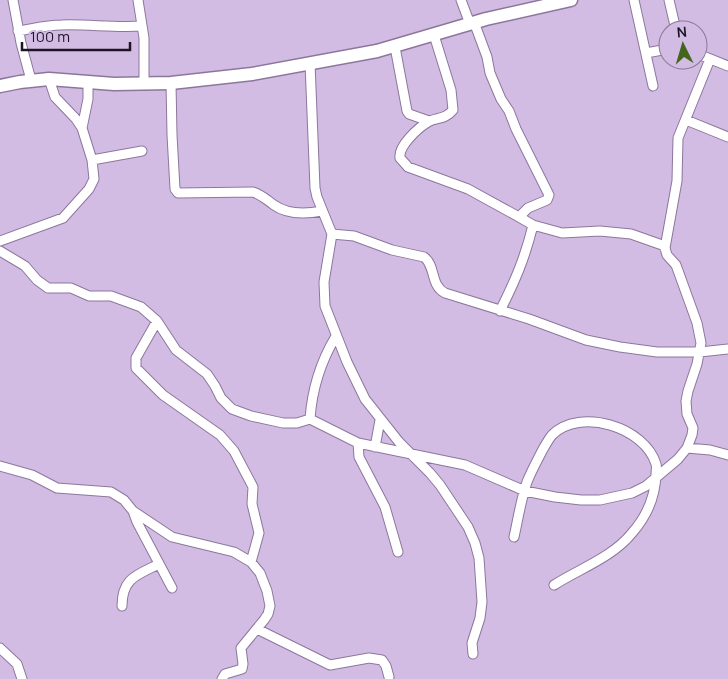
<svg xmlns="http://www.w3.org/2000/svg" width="728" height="679" viewBox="0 0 728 679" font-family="Manrope,sans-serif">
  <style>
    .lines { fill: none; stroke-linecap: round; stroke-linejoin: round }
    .street-casing { stroke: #8c779c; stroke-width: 11 }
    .secondary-casing { stroke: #8c779c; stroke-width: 15 }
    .street { stroke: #fff; stroke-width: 9 }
    .secondary { stroke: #fff; stroke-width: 12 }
  </style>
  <rect width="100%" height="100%" fill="#d3bce4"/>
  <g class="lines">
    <g class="street-casing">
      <path id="street" d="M 13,0 L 21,43 L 31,80
        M 138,0 L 144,38 L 144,83
        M 461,0 L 470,24
        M 634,0 L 653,86
        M 669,0 L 676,30
        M 474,22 L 487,57 L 490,73 L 501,99 L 509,111 L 516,129 L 549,195 L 547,200 L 528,208 L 519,217 L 533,225 C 525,258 515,281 500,311
        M 18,31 C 32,29 46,25 61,25 C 88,24 115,28 142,26
        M 434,35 L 451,90 L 453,110 C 445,120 436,117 428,122 C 418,128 398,146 400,158 L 408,167 L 468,189 L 519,217
        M 395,47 L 407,111 L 409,114 L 429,121
        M 646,53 L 668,49
        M 698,54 L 728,66
        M 310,63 L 315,188 L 317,197 L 332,234 L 324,282 L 325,306 L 347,362 L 365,399 L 399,442 L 430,473 L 440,485 L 468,527 L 475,543 L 479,558 L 482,602 L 480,618 L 472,643 L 473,654
        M 171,83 L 172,135 L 175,189 L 178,193 L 253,192 C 262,195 267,200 274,205 C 288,215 306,214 322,211
        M 686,120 L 728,137
        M 82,128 L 88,99 L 88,83
        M 92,160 L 142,151
        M 533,225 L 562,233 L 600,231 L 631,234 L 665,246
        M 332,234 L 354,236 L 392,250 L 424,257 C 436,266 430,285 445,293 L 529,319 L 586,340 L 620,347 L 657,352 L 700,352 L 728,349
        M 0,241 L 63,218 L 89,189 L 94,179 L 92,160 L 82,128 L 76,119 L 55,97 L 49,79
        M 0,251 L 25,266 L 37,280 L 48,288 L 71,288 L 89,296 L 111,296 L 141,307 L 157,321 L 176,350 L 207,374 L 215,386 L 221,398 L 232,409 L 251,416 L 283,423 L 297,423 L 310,419
        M 157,321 L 136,358 L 136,368 L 163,395 L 220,435 L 234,451 L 253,487 L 252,504 L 259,533 L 251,562
        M 310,419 L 358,443 L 465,465 L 525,491 L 555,497 L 581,500 L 600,500 L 632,493 L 646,486 L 678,459 L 687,448 L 692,435 L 693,428 L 687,414 L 686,401 L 688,391 L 697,364 L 701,343 L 697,323 L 676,265 L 667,255 L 665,248 L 677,181 L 678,138 L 710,59
        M 310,419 C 312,390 321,361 336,336
        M 358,443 L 359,457 L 385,507 L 398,552
        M 375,447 L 380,420
        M 687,448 L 710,450 L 728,455
        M 0,466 L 32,475 L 57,488 L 111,492 L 124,500 L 133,511 L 172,537 L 234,552 L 251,562 L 260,573 L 267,591 L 270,606 L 268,614 L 264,620 L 241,648 L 243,664 L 242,669 L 225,674 L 222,679
        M 133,511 L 137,522 L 172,588
        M 514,537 C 518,519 521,499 527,482 C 531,472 537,461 542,451 C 545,446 548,440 552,435 C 580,407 645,427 656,464 C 657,467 656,472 656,475 C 655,498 647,516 632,533 C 613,557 579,569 554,585
        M 122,606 C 122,578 137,575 159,564
        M 257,629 L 330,665 L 369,658 L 382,660 L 386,666 L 389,677
        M 0,648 L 17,664 L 22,679"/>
    </g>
    <g class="secondary-casing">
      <path id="secondary" d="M 0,86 L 20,82 L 49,79 L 114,84 L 171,83 L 252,74 L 377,51 L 486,19 L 571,0"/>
    </g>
    <use href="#street" class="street"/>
    <use href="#secondary" class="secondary"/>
  </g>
  <g transform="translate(683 45) rotate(355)"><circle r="24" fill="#d3bce4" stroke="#8b7997"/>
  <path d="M0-4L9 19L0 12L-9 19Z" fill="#44651c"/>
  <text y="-8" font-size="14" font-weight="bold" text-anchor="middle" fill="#1e1524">N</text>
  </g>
  <path d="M22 42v8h108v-8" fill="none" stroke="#1e1524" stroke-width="2.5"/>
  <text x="30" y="42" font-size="15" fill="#1e1524" stroke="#d3bce4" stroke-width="4" paint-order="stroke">100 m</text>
</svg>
